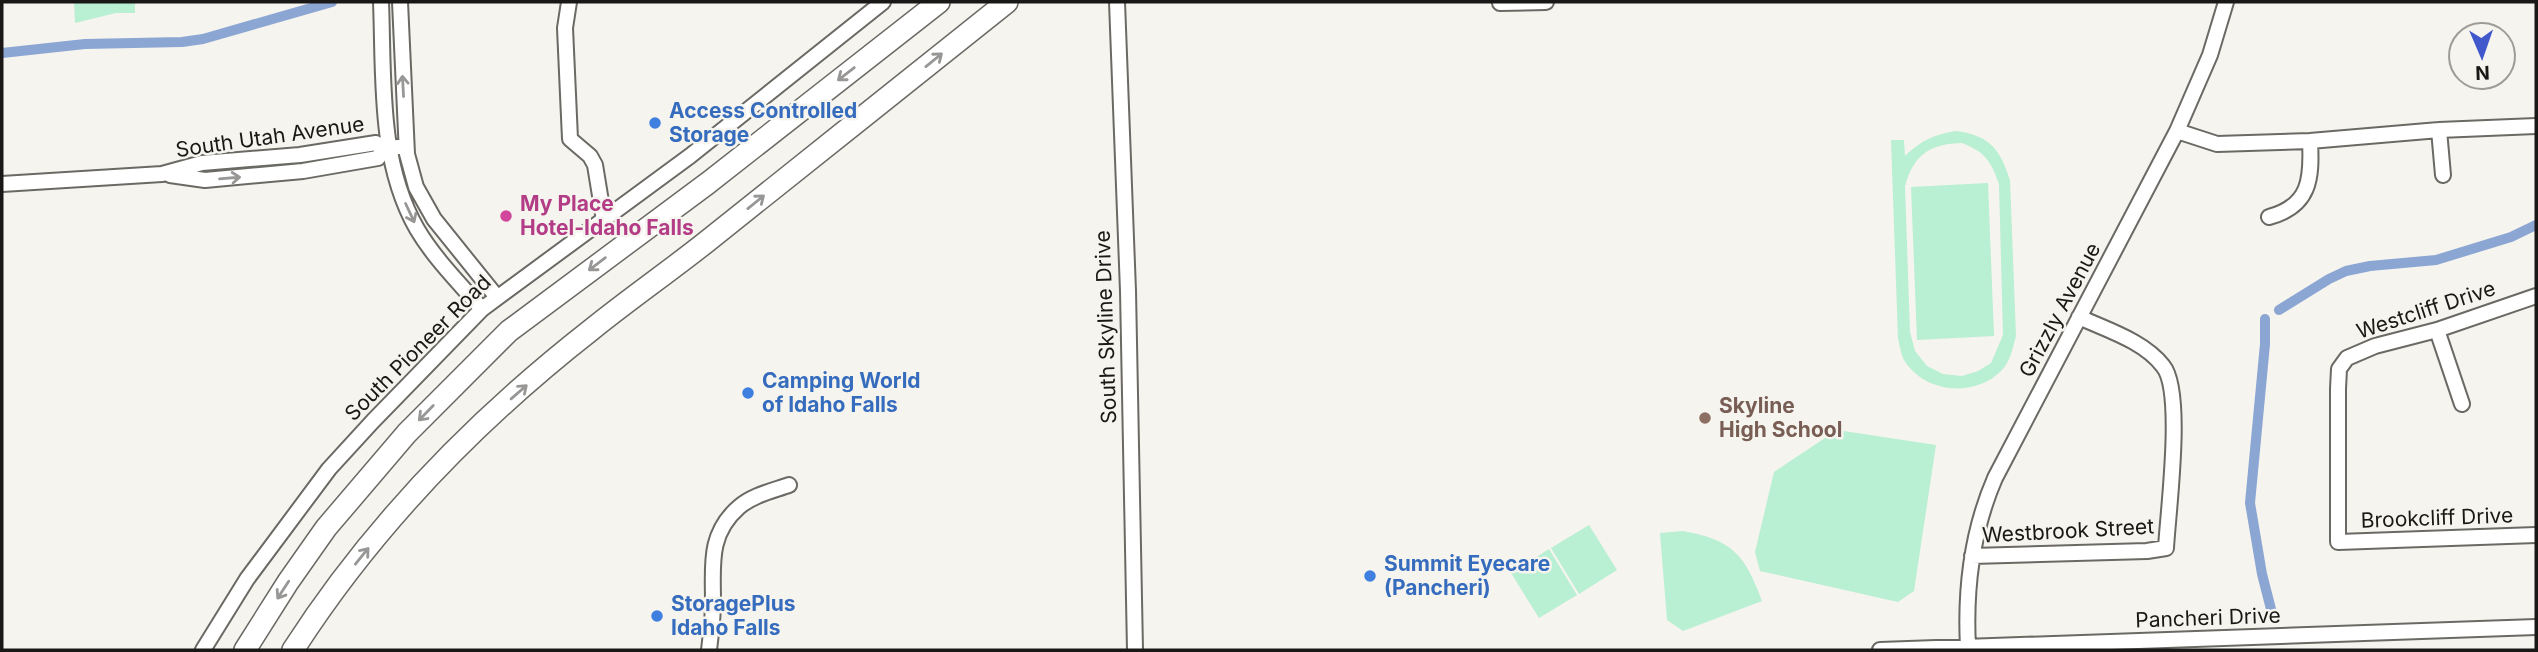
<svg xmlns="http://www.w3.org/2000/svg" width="2538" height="652" viewBox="0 0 2538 652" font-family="Inter,sans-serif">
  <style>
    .green { fill: #b9efd2; fill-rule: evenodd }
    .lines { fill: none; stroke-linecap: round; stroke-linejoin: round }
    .canal { stroke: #8ca6d3; stroke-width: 10 }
    .minor-casing { stroke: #6b6964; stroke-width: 18 }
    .highway-casing { stroke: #6b6964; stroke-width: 24 }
    .minor { stroke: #fff; stroke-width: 14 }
    .highway { stroke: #fff; stroke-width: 21 }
    .oneway { stroke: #989796 }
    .shop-dot { fill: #3f7fe0; stroke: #f6f4ee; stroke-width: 2.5 }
    .hotel-dot { fill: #d1479c; stroke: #f6f4ee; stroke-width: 2.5 }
    .education-dot { fill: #8d6e63; stroke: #f6f4ee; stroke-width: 2.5 }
    .labels { text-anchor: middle; stroke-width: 5; stroke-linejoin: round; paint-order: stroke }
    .shop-label { font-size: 21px; font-weight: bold; fill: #366cbe; stroke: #f6f4ee; text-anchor: start }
    .street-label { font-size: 21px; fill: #191816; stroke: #f6f4ee }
    .hotel-label { font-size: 21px; font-weight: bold; fill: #b23c85; stroke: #f6f4ee; text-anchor: start }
    .education-label { font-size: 21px; font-weight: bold; fill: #785e54; stroke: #f6f4ee; text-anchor: start }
  </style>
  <rect width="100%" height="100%" fill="#f6f4ee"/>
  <path class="green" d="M 74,2 L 135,2 L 135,13 L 116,13 L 75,23 Z
    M 1957,131 C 1990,136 2000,149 2010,180 L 2016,336 C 2013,348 2010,362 2001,371 C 1974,398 1924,393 1904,360 C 1901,355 1900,346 1898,339 L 1891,140 L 1904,140 L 1905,156 C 1922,140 1935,134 1957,131 ZM 1962,143 C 1985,152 1991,161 1999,184 L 2003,335 L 1991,363 L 1978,371 L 1962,376 L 1943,374 L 1927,366 L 1915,351 L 1910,332 L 1905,186 C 1914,154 1930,144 1962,143 Z
    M 1988,183 L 1994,336 L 1917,340 L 1911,187 Z
    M 1837,430 L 1936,445 L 1914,591 L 1898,602 L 1760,571 L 1755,552 L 1774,472 Z
    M 1589,525 L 1617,570 L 1579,594 L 1551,548 Z
    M 1683,531 C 1733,540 1745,555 1762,601 L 1683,631 L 1667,620 L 1660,533 Z
    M 1549,549 L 1577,595 L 1539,618 L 1511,573 Z"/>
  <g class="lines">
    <path class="canal" d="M 2,53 L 85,44 L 182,42 L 203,39 L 332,2
      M 2279,310 L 2329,279 L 2346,271 L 2370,266 L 2436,260 L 2511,237 L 2536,225
      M 2265,319 L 2265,344 L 2250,503 L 2262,574 L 2273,617"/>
    <g class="minor-casing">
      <path id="minor" d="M 381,2 C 384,77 378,161 417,229 C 434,258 460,284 482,309
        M 400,2 L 407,154 L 416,187 L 434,219 L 496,296
        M 569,2 L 565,28 L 570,139 L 590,156 L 595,165 L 604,220
        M 1117,2 L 1128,291 L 1135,650
        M 1500,3 L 1546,2
        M 2439,130 L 2443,175
        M 2177,131 L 2217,144 L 2310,141 L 2439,130 L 2536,126
        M 170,175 L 205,180 L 303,171 L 378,158 L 383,149
        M 2,184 L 162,174 L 202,163 L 300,155 L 376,143 L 383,149 L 406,146
        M 2269,217 C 2310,206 2312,179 2310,141
        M 2536,296 L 2437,330 L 2375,346 L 2347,358 L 2339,369 L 2338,389 L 2338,542 L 2536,535
        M 2437,330 L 2462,404
        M 1972,556 L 2147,551 L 2166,548 C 2168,511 2184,391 2163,366 C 2144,341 2107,330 2079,317
        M 1968,647 C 1965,590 1972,531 1995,478 L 2177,131 L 2210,55 L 2226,2
        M 203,650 L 247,579 L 329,469 L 373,421 L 482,309 L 690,156 L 883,2
        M 709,650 C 711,634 713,618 713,602 C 713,565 708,534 739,507 C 753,495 772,491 789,485
        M 1880,650 L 2536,627"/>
    </g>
    <g class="highway-casing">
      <path id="highway" d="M 245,650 L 288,582 L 326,528 L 407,433 L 509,331 L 708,183 L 939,2
        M 293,650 C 372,527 476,420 591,330 C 628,300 667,273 705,243 C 806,163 906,82 1007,2"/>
    </g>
    <use href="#minor" class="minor"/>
    <use href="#highway" class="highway"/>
  </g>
  <defs><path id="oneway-shaft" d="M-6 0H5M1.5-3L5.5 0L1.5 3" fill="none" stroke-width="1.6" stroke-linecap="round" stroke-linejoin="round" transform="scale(1.75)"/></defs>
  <g class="oneway">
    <use href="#oneway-shaft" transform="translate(934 60) rotate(-39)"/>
    <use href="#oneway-shaft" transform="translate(846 74) rotate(142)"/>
    <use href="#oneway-shaft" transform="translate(403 86) rotate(-93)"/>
    <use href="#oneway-shaft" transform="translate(230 178) rotate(-5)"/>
    <use href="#oneway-shaft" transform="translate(756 202) rotate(-39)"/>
    <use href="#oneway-shaft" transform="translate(410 213) rotate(65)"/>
    <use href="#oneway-shaft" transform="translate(597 264) rotate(143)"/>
    <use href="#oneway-shaft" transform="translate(519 392) rotate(-41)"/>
    <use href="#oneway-shaft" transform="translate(426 413) rotate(134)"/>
    <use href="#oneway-shaft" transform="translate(362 556) rotate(-51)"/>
    <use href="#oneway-shaft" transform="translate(283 590) rotate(123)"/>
  </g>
  <g class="shop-dot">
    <circle cx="655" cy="123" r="7"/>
    <circle cx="748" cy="393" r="7"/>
    <circle cx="1370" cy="576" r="7"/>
    <circle cx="657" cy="616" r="7"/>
  </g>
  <circle class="hotel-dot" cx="506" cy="216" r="7"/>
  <circle class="education-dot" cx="1705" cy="418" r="7"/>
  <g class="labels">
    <g class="shop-label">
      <text x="669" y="118">Access Controlled<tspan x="669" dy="24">Storage</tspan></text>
      <text x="762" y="388">Camping World<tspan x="762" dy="24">of Idaho Falls</tspan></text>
      <text x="1384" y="571">Summit Eyecare<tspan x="1384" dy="24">(Pancheri)</tspan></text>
      <text x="671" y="611">StoragePlus<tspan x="671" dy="24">Idaho Falls</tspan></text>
    </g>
    <g class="street-label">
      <text transform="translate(270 137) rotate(-8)" y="7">South Utah Avenue</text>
      <text transform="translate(2060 310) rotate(-62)" y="7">Grizzly Avenue</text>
      <text transform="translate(2426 310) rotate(-18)" y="7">Westcliff Drive</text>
      <text transform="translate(1106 327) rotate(-92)" y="7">South Skyline Drive</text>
      <text transform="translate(418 348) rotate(-45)" y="7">South Pioneer Road</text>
      <text transform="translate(2437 518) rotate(-2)" y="7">Brookcliff Drive</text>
      <text transform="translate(2068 531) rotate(-3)" y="7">Westbrook Street</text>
      <text transform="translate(2208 618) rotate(-2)" y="7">Pancheri Drive</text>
    </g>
    <g class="hotel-label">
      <text x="520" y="211">My Place<tspan x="520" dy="24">Hotel-Idaho Falls</tspan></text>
    </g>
    <g class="education-label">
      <text x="1719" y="413">Skyline<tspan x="1719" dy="24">High School</tspan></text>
    </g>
  </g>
  <rect width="2538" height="652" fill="none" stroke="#191816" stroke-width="7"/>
  <g transform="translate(2482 56) rotate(178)"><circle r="33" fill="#f6f4ee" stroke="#9e9c98" stroke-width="2"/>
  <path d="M0-5L12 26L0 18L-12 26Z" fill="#4058cb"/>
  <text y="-10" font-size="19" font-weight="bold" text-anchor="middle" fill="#191816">N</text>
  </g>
</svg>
